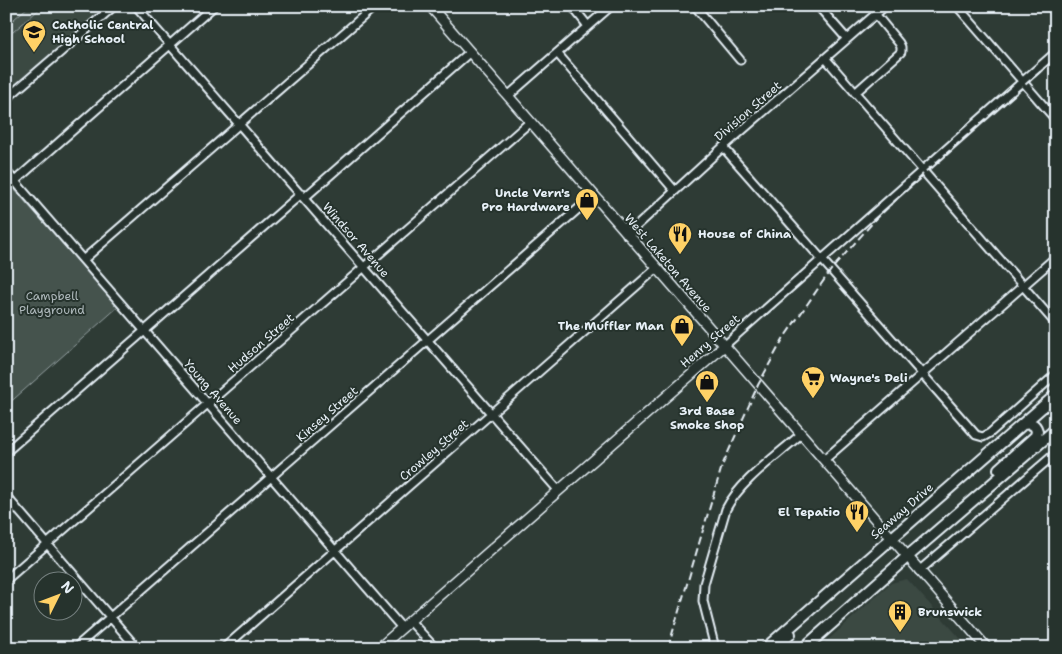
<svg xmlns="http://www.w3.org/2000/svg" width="1062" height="654" viewBox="0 0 1062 654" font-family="'Shantell Sans',sans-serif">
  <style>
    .built { fill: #3b4843 }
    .green { fill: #45524e; stroke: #96a2a3 }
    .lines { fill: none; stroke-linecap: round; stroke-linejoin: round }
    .minor-casing { stroke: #e8f1f8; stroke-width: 11 }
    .major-casing { stroke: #e8f1f8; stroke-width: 12 }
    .highway-casing { stroke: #e8f1f8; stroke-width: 14 }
    .minor { stroke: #26332d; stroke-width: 7 }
    .major { stroke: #26332d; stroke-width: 9 }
    .highway { stroke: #26332d; stroke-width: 10 }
    .rail { stroke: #e8f1f8; stroke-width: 2; stroke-dasharray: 8 4; stroke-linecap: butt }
    .labels { text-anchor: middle; stroke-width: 4; stroke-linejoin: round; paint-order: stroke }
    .poi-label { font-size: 12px; font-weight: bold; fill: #e8f1f8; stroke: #26332d; text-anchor: start }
    .street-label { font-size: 12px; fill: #e8f1f8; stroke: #26332d }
    .park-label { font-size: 12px; fill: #afb9bc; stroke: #26332d }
  </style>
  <rect width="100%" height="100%" fill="#2e3b35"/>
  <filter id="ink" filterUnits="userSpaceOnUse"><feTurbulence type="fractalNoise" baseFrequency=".02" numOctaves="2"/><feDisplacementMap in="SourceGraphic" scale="10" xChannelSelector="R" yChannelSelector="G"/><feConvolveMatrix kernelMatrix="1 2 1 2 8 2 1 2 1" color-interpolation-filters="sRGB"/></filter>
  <g filter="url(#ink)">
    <path class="built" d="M 6,6 L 116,6 L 6,100 Z
      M 907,579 L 969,648 L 819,648 L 891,583 Z"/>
    <path class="green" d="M 29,6 L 43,6 L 6,38 L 6,26 Z
      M 6,180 L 118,307 L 6,406 Z"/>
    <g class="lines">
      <g class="minor-casing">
        <path id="minor" d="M 136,6 L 558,490
          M 572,6 L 588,26
          M 695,6 L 740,60
          M 818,6 L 847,39
          M 957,6 L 1056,120
          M 557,53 L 675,191
          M 826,59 L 1056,324
          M 855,93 L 901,52 L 901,47 L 899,43 L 876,15
          M 508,96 L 611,6
          M 6,99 L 114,6
          M 723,147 L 976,435 L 983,437 L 990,433 L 1056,374
          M 6,171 L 402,628
          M 15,181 L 214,6
          M 304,198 L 470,52
          M 627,235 L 723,147 L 885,6
          M 83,260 L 375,6
          M 724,346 L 1056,52
          M 6,452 L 301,194
          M 824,460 L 1056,257
          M 6,496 L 137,648
          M 919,571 L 1056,453
          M 6,580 L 530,122
          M 410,621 L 435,648
          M 75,648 L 593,196
          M 224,648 L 657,268
          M 715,648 L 703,601 L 704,584 L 726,509 C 741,480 777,456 801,434"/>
      </g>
      <g class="major-casing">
        <path id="major" d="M 430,6 L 987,648
          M 379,648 L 724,346"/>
      </g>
      <g class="highway-casing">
        <path id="highway" d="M 999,469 L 1036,436 L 1037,431 C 1035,423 1030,423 1023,424
          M 766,648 L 1056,395
          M 780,648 L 782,642 L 790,634
          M 804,648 L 907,557 L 1056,429"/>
      </g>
      <use href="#minor" class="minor"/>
      <use href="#major" class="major"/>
      <use href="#highway" class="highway"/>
      <path class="rail" d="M 668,648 L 722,466 L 758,385 L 783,339 L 831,270 L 876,219 L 924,173 L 1056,58"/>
    </g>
  </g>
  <defs>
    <g id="school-pin" transform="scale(1.25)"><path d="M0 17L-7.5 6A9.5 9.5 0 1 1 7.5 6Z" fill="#ffd166" stroke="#26332d"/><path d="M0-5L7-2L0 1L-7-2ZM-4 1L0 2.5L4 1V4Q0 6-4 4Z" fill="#111"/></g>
    <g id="shop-pin" transform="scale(1.25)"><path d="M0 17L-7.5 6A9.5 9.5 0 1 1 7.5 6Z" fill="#ffd166" stroke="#26332d"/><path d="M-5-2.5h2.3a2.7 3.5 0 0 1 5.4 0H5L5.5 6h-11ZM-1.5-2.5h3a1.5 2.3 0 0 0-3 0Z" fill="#111"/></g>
    <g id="restaurant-pin" transform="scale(1.25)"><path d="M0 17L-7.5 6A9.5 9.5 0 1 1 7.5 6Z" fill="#ffd166" stroke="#26332d"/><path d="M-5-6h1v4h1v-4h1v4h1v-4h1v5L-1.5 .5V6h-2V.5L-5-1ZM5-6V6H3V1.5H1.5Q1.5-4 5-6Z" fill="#111"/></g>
    <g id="supermarket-pin" transform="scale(1.25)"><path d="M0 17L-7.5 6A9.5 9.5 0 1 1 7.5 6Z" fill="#ffd166" stroke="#26332d"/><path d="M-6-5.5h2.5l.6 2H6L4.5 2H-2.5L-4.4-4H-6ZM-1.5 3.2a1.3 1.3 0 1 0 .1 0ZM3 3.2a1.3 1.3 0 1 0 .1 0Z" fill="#111"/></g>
    <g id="building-pin" transform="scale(1.25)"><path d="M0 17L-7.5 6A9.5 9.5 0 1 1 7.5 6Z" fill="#ffd166" stroke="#26332d"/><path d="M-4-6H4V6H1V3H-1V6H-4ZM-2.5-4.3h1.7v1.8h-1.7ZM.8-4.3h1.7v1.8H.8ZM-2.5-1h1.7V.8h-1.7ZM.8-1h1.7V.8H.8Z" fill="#111"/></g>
  </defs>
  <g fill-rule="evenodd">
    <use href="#school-pin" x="34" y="32"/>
    <use href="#shop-pin" x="587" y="200"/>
    <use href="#restaurant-pin" x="680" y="234"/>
    <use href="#shop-pin" x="682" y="326"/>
    <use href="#supermarket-pin" x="813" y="378"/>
    <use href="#shop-pin" x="707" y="382"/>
    <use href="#restaurant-pin" x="857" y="512"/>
    <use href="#building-pin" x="900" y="612"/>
  </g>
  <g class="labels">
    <g class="poi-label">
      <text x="52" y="29">Catholic Central<tspan x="52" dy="14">High School</tspan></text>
      <text x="570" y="197" text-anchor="end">Uncle Vern's<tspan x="570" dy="14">Pro Hardware</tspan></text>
      <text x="698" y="238">House of China</text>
      <text x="664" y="330" text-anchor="end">The Muffler Man</text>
      <text x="830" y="382">Wayne's Deli</text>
      <text x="707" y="415" text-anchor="middle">3rd Base<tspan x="707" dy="14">Smoke Shop</tspan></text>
      <text x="840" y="516" text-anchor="end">El Tepatio</text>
      <text x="918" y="616">Brunswick</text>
    </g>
    <g class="street-label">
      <text transform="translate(748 111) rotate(-41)" y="4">Division Street</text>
      <text transform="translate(356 240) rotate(49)" y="4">Windsor Avenue</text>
      <text transform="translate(668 263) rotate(49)" y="4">West Laketon Avenue</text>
      <text transform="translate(710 341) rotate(-41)" y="4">Henry Street</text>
      <text transform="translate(261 343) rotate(-41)" y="4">Hudson Street</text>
      <text transform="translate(213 392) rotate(49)" y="4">Young Avenue</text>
      <text transform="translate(327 414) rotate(-41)" y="4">Kinsey Street</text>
      <text transform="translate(434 450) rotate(-41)" y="4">Crowley Street</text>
      <text transform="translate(902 511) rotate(-41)" y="4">Seaway Drive</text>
    </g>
    <g class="park-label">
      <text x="52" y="300">Campbell<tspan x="52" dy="14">Playground</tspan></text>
    </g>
  </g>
  <rect width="1062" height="654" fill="none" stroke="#26332d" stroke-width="25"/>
  <rect x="12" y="12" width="1037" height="629" fill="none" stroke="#e8f1f8" stroke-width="2" filter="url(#ink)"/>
  <g transform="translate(58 596) rotate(48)"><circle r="24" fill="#26332d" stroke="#747f7e"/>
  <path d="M0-4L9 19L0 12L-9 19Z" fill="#ffd166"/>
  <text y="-8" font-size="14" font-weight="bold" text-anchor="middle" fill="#e8f1f8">N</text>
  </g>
</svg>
